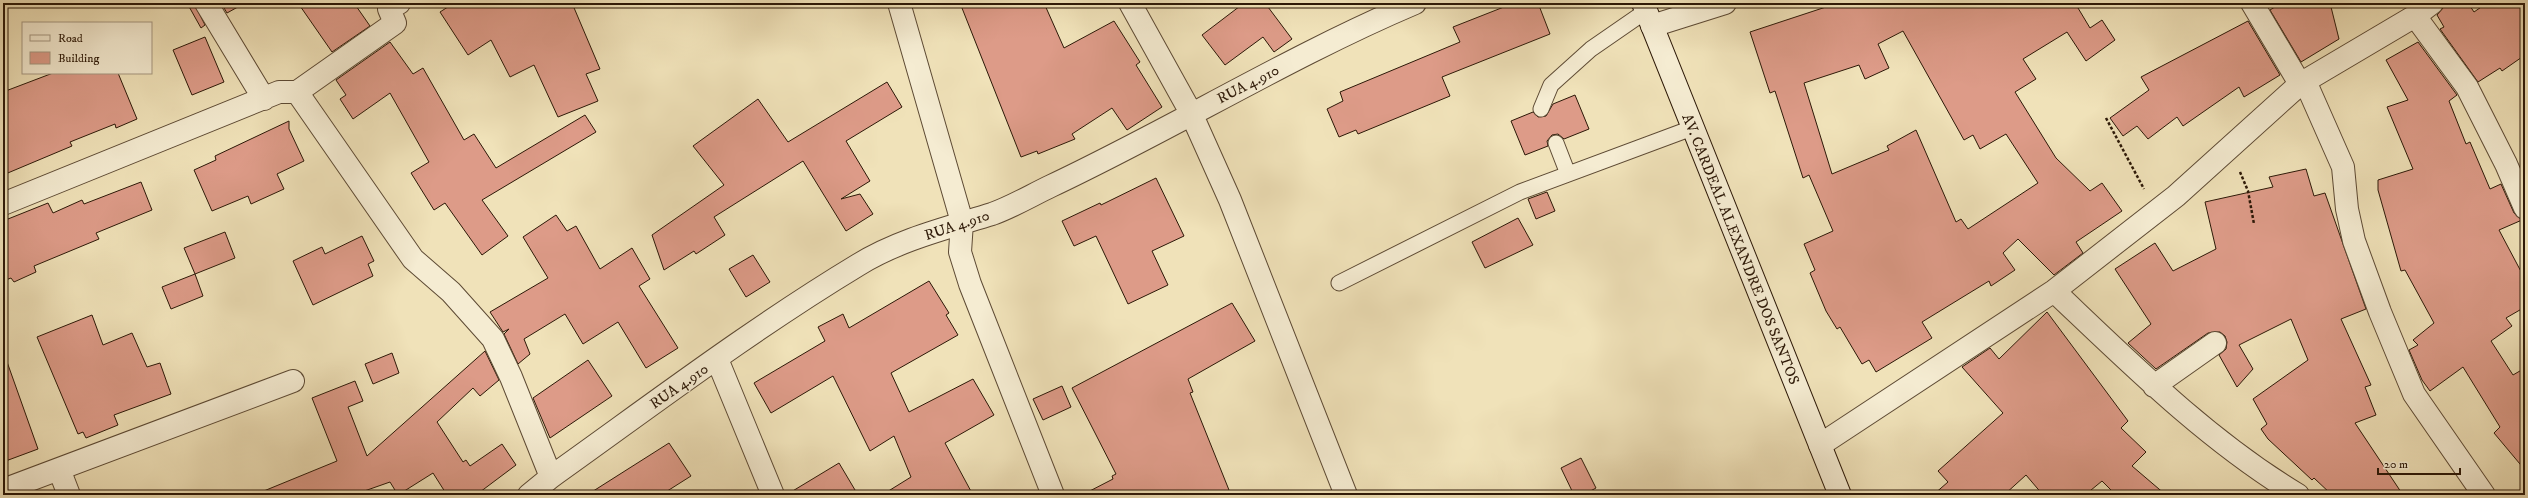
<svg xmlns="http://www.w3.org/2000/svg" width="2528" height="498" viewBox="0 0 2528 498" font-family="'IM FELL DW Pica',serif">
  <style>
    .building { fill: #dd9b88; stroke: #2c1807; fill-rule: evenodd }
    .lines { fill: none; stroke-linecap: round; stroke-linejoin: round }
    .lane-casing { stroke: #5d4a34; stroke-width: 17 }
    .street-casing { stroke: #5d4a34; stroke-width: 24 }
    .secondary-casing { stroke: #2c1807; stroke-width: 24 }
    .path { stroke: #2c1807; stroke-width: 2.5; stroke-dasharray: 3 2; stroke-linecap: butt }
    .lane { stroke: #f5ecd2; stroke-width: 15 }
    .street { stroke: #f5ecd2; stroke-width: 22 }
    .secondary { stroke: #f5ecd2; stroke-width: 22 }
    .labels { text-anchor: middle; stroke-width: 3; stroke-linejoin: round; paint-order: stroke }
    .street-label { font-size: 15px; fill: #2c1807; stroke: #f5ecd2 }
  </style>
  <rect width="100%" height="100%" fill="#f0e2b9"/>
  <filter id="stains"><feTurbulence type="fractalNoise" baseFrequency=".005" numOctaves="4"/><feColorMatrix values="0 0 0 0 .2 0 0 0 0 .09 0 0 0 0 .02 0 0 0 .5 -.17"/></filter>
  <radialGradient id="worn" r=".72"><stop offset=".6" stop-color="#630" stop-opacity="0"/><stop offset="1" stop-color="#630" stop-opacity=".3"/></radialGradient>
  <path class="building" d="M 187,3 L 194,3 L 205,25 L 201,28 Z
    M 221,3 L 245,3 L 227,13 Z
    M 298,3 L 354,3 L 370,26 L 332,52 Z
    M 454,3 L 572,3 L 600,69 L 586,74 L 598,101 L 558,117 L 534,65 L 510,77 L 491,40 L 468,55 L 440,12 Z
    M 960,3 L 1044,3 L 1064,48 L 1114,21 L 1140,62 L 1136,65 L 1162,107 L 1127,130 L 1112,108 L 1072,134 L 1075,139 L 1038,154 L 1037,151 L 1021,157 Z
    M 1244,3 L 1265,3 L 1292,39 L 1274,52 L 1263,37 L 1225,65 L 1202,35 Z
    M 1514,3 L 1538,3 L 1550,34 L 1442,77 L 1450,96 L 1358,134 L 1356,130 L 1339,137 L 1327,109 L 1343,101 L 1340,92 L 1460,42 L 1453,27 Z
    M 1838,3 L 2075,3 L 2090,28 L 2102,20 L 2115,40 L 2086,61 L 2067,32 L 2023,59 L 2036,79 L 2015,92 L 2056,158 L 2090,191 L 2102,183 L 2122,211 L 2076,242 L 2083,253 L 2054,275 L 2018,239 L 2003,253 L 2015,270 L 1991,286 L 1989,281 L 1922,322 L 1932,338 L 1876,372 L 1869,360 L 1862,364 L 1840,327 L 1837,329 L 1826,311 L 1810,273 L 1815,270 L 1804,244 L 1833,231 L 1809,175 L 1803,178 L 1775,91 L 1770,93 L 1750,32 ZM 1903,31 L 1964,140 L 1973,135 L 1980,149 L 2006,134 L 2038,183 L 1968,229 L 1961,219 L 1956,222 L 1916,130 L 1887,146 L 1889,150 L 1832,174 L 1804,83 L 1859,65 L 1865,79 L 1889,68 L 1878,44 Z
    M 2281,3 L 2330,3 L 2339,39 L 2301,62 L 2270,10 Z
    M 2444,3 L 2468,3 L 2474,12 L 2487,3 L 2525,3 L 2525,55 L 2502,71 L 2500,68 L 2478,82 L 2440,29 L 2444,27 L 2437,15 L 2443,8 Z
    M 2248,21 L 2280,75 L 2244,97 L 2239,87 L 2183,126 L 2177,117 L 2148,139 L 2137,126 L 2123,136 L 2110,118 L 2149,90 L 2141,77 Z
    M 205,37 L 224,82 L 192,95 L 173,50 Z
    M 390,42 L 413,74 L 423,68 L 464,140 L 474,134 L 496,168 L 585,115 L 596,132 L 482,200 L 508,236 L 482,255 L 445,203 L 434,210 L 411,173 L 429,162 L 390,93 L 353,119 L 340,99 L 346,95 L 336,80 Z
    M 2418,42 L 2457,95 L 2449,101 L 2466,144 L 2470,142 L 2490,189 L 2501,184 L 2514,213 L 2522,220 L 2499,230 L 2525,279 L 2525,307 L 2506,318 L 2512,326 L 2491,341 L 2513,375 L 2525,368 L 2525,470 L 2494,433 L 2500,427 L 2463,367 L 2430,391 L 2422,380 L 2409,350 L 2418,345 L 2413,340 L 2434,323 L 2405,270 L 2401,271 L 2378,190 L 2378,180 L 2413,169 L 2387,107 L 2408,100 L 2386,60 Z
    M 53,73 L 118,73 L 137,119 L 116,128 L 115,124 L 70,142 L 72,146 L 3,175 L 3,92 Z
    M 887,82 L 902,107 L 846,141 L 870,181 L 841,199 L 860,194 L 873,214 L 846,231 L 803,161 L 714,217 L 725,235 L 696,254 L 694,251 L 664,270 L 652,235 L 724,185 L 693,146 L 758,99 L 788,142 Z
    M 1575,95 L 1589,129 L 1564,139 L 1558,134 L 1552,135 L 1547,141 L 1548,146 L 1525,155 L 1511,121 L 1533,112 L 1538,117 L 1546,116 L 1553,104 Z
    M 289,121 L 289,129 L 304,161 L 277,174 L 284,189 L 251,204 L 248,196 L 212,211 L 194,170 L 216,160 L 215,156 Z
    M 2306,169 L 2314,196 L 2325,193 L 2366,309 L 2341,319 L 2371,385 L 2365,387 L 2376,415 L 2355,423 L 2403,495 L 2332,495 L 2314,478 L 2312,480 L 2268,439 L 2261,429 L 2267,424 L 2253,399 L 2308,360 L 2291,319 L 2239,345 L 2253,369 L 2237,387 L 2219,355 L 2226,349 L 2227,342 L 2225,336 L 2220,332 L 2208,333 L 2156,369 L 2128,343 L 2151,324 L 2115,269 L 2155,243 L 2173,271 L 2216,249 L 2205,202 L 2273,187 L 2269,177 Z
    M 1156,178 L 1184,236 L 1152,251 L 1168,285 L 1128,304 L 1096,236 L 1074,246 L 1062,221 L 1100,203 L 1101,205 Z
    M 141,182 L 152,210 L 96,233 L 99,239 L 34,266 L 36,272 L 14,282 L 11,278 L 3,281 L 3,221 L 48,203 L 53,213 L 82,200 L 84,204 Z
    M 1547,192 L 1555,211 L 1536,219 L 1528,199 Z
    M 556,215 L 567,231 L 576,226 L 600,269 L 632,248 L 650,279 L 639,286 L 678,348 L 646,368 L 618,322 L 583,344 L 565,314 L 524,339 L 530,354 L 518,364 L 504,334 L 509,329 L 503,332 L 490,312 L 548,278 L 523,237 Z
    M 1518,218 L 1533,245 L 1485,268 L 1472,242 Z
    M 225,232 L 235,258 L 195,274 L 184,248 Z
    M 362,236 L 374,261 L 368,264 L 373,276 L 313,305 L 293,261 L 322,247 L 325,254 Z
    M 753,255 L 770,282 L 746,297 L 729,269 Z
    M 195,274 L 203,296 L 171,309 L 162,287 Z
    M 929,281 L 949,313 L 946,315 L 958,335 L 891,373 L 909,412 L 973,379 L 994,415 L 945,443 L 973,495 L 882,495 L 911,477 L 894,436 L 870,451 L 833,376 L 771,413 L 754,383 L 825,341 L 818,327 L 843,314 L 849,328 Z
    M 1232,303 L 1255,341 L 1188,379 L 1193,392 L 1190,393 L 1231,495 L 1082,495 L 1113,479 L 1112,476 L 1116,474 L 1072,388 Z
    M 2047,312 L 2128,421 L 2121,428 L 2146,452 L 2132,466 L 2166,495 L 2116,495 L 2102,481 L 2085,495 L 2043,495 L 2026,475 L 2004,495 L 1933,495 L 1948,482 L 1938,471 L 2003,413 L 1962,367 L 1990,348 L 1999,359 Z
    M 92,315 L 103,345 L 132,333 L 147,367 L 160,363 L 171,394 L 114,415 L 118,425 L 86,438 L 83,432 L 78,434 L 37,337 Z
    M 485,351 L 499,380 L 480,396 L 473,388 L 437,422 L 463,462 L 466,460 L 470,466 L 502,444 L 516,465 L 476,495 L 447,495 L 433,473 L 398,495 L 390,482 L 353,495 L 254,495 L 337,461 L 312,398 L 355,381 L 363,401 L 348,407 L 367,456 Z
    M 392,353 L 399,373 L 373,384 L 365,364 Z
    M 6,359 L 38,449 L 3,462 L 3,360 Z
    M 588,360 L 612,396 L 550,438 L 533,398 Z
    M 1062,386 L 1071,407 L 1043,420 L 1033,399 Z
    M 669,443 L 691,476 L 661,495 L 587,495 Z
    M 1581,458 L 1596,488 L 1583,495 L 1574,495 L 1561,468 Z
    M 839,463 L 858,495 L 786,495 Z"/>
  <g class="lines">
    <g class="lane-casing">
      <path id="lane" d="M 1541,109 L 1551,85 L 1591,49 L 1646,11
        M 1556,143 L 1568,174
        M 1339,283 L 1520,192 L 1692,128"/>
    </g>
    <g class="street-casing">
      <path id="street" d="M 206,3 L 264,99
        M 899,3 L 962,222 L 960,252 L 970,284 L 1053,495
        M 1130,3 L 1191,113 L 1230,200 L 1346,495
        M 2252,3 L 2300,84
        M 2415,16 L 2467,87 L 2506,164 L 2525,208
        M 1652,26 L 1725,3
        M 2305,81 L 2343,167 L 2347,209 L 2354,241 L 2380,312 L 2414,394 L 2484,495
        M 297,92 L 395,23 L 389,9 L 399,3
        M 3,204 L 279,92 L 297,92 L 413,259 L 451,292 L 493,339 L 511,377 L 551,477
        M 2054,291 C 2131,364 2207,440 2298,495
        M 717,359 L 773,495
        M 2154,386 L 2215,343
        M 1820,445 L 2054,291 L 2176,196 L 2300,84 L 2415,16 L 2432,3
        M 59,469 L 69,495
        M 3,490 L 293,381
        M 529,495 L 551,477 C 652,405 752,329 858,265 C 898,240 947,228 992,214 C 1012,207 1032,195 1051,186 C 1174,128 1290,56 1415,3"/>
    </g>
    <g class="secondary-casing">
      <path id="secondary" d="M 1643,3 L 1840,495"/>
    </g>
    <path class="path" d="M 2106,118 L 2144,189
      M 2240,172 L 2248,191 L 2254,224"/>
    <use href="#lane" class="lane"/>
    <use href="#street" class="street"/>
    <use href="#secondary" class="secondary"/>
  </g>
  <g class="labels">
    <g class="street-label">
      <text transform="translate(1248 84) rotate(-27)" y="5">RUA 4.910</text>
      <text transform="translate(957 225) rotate(-18)" y="5">RUA 4.910</text>
      <text transform="translate(1741 249) rotate(68)" y="5">AV. CARDEAL ALEXANDRE DOS SANTOS</text>
      <text transform="translate(679 386) rotate(-35)" y="5">RUA 4.910</text>
    </g>
  </g>
  <rect width="2528" height="498" fill="none" stroke="#f0e2b9" stroke-width="16"/>
  <rect x="4" y="4" width="2520" height="490" fill="none" stroke="#2c1807" stroke-width="2"/>
  <rect x="8" y="8" width="2512" height="482" fill="none" stroke="#2c1807"/>
  <rect x="22" y="22" width="130" height="52" fill="#f5ecd2" stroke="#a59781"/>
  <rect x="30" y="35" width="20" height="6" fill="#f5ecd2" stroke="#a59781"/>
  <text x="58" y="42" font-size="12" fill="#2c1807">Road</text>
  <rect x="30" y="52" width="20" height="12" fill="#dd9b88" stroke="#a59781"/>
  <text x="58" y="62" font-size="12" fill="#2c1807">Building</text>
  <path d="M2378 468v6h82v-6" fill="none" stroke="#2c1807" stroke-width="2"/>
  <text x="2384" y="468" font-size="12" fill="#2c1807" stroke="#f5ecd2" stroke-width="3" paint-order="stroke">20 m</text>
  <rect width="100%" height="100%" filter="url(#stains)"/>
  <rect width="100%" height="100%" fill="url(#worn)"/>
</svg>
